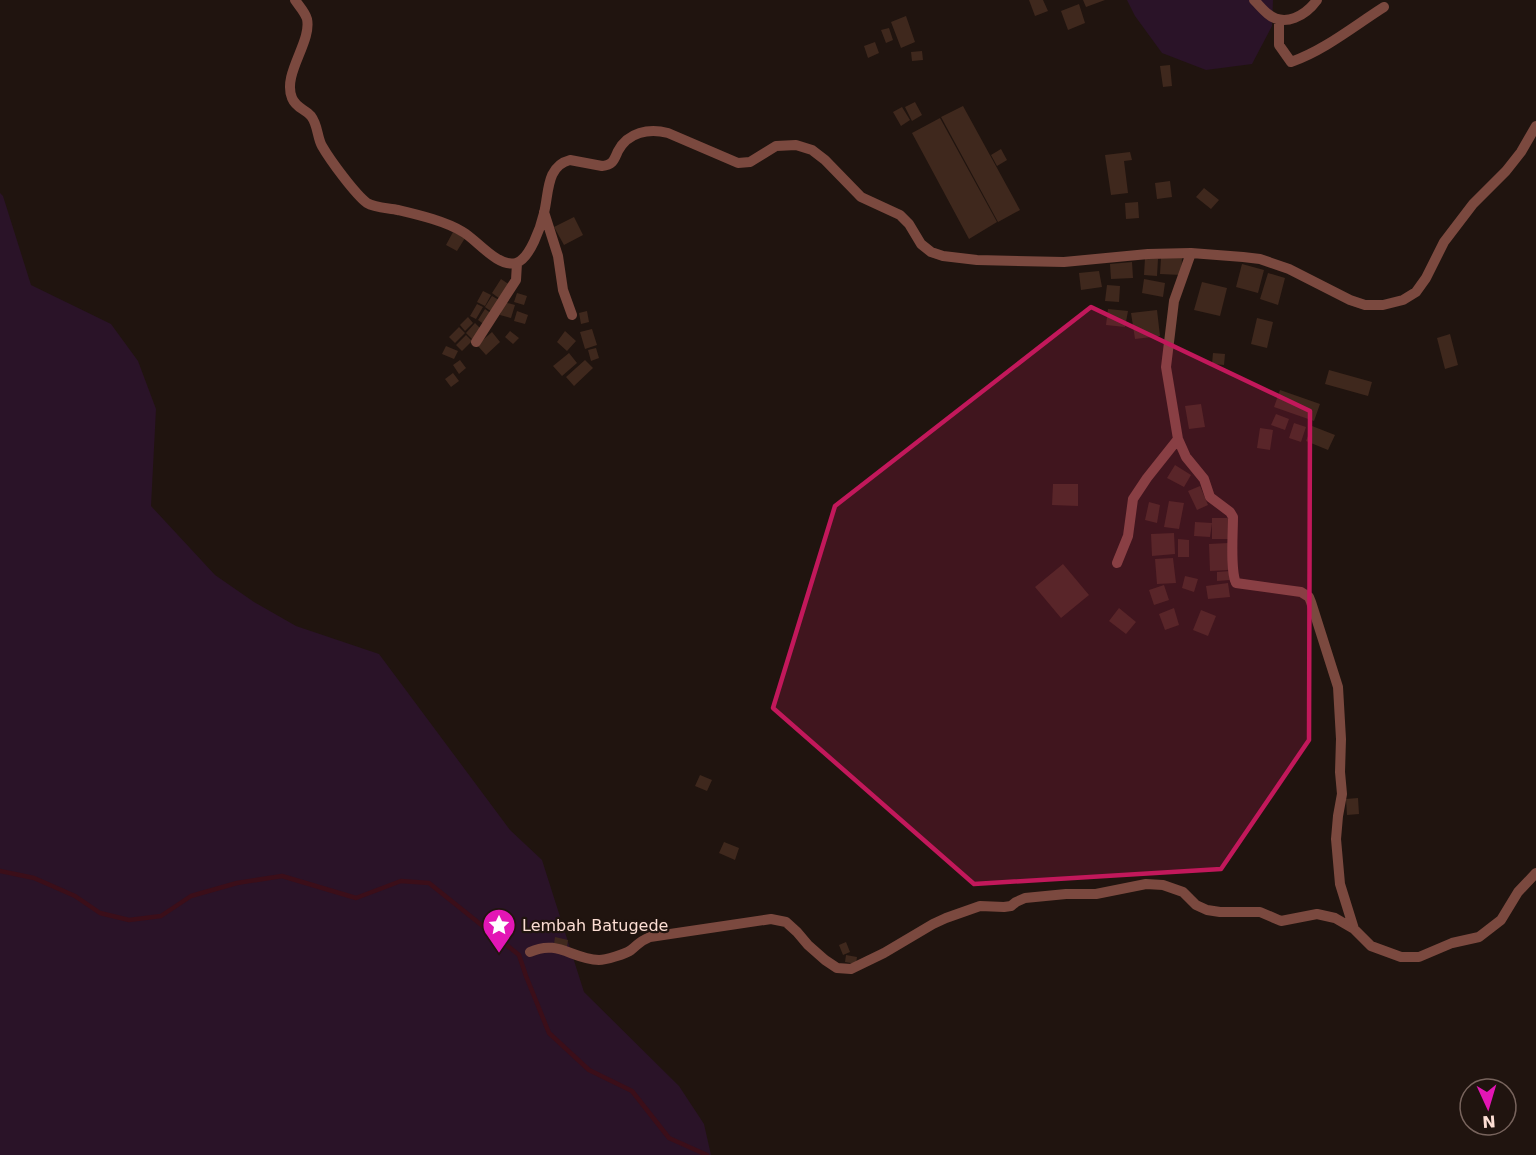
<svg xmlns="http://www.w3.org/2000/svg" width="1536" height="1155" viewBox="0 0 1536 1155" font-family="'DejaVu Sans',sans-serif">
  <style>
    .green { fill: #2a1328 }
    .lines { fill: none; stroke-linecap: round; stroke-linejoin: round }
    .stream { stroke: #3b0e19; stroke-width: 4.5 }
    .building { fill: #3f281d }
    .minor { stroke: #7b493f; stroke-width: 10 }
    .marked { fill: #c2185b; fill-opacity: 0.2; stroke: #c2185b; stroke-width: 4.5; stroke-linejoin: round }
    .labels { text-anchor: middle; stroke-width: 4.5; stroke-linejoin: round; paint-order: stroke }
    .poi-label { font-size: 16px; fill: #fbddd3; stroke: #20140f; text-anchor: start }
  </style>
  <rect width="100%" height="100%" fill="#20140f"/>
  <path class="green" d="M 1127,0 L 1273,0 L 1272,26 L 1252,64 L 1206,70 L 1162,53 L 1135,16 Z
    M 0,193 L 3,196 L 31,285 L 111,324 L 138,361 L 156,409 L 151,506 L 215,575 L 254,602 L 296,626 L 379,654 L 510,830 L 542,860 L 584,992 L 679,1086 L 704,1124 L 711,1155 L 0,1155 Z"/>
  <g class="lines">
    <path class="stream" d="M 0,871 L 34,878 L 75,896 L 100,913 L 129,920 L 161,916 L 191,896 L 237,883 L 282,876 L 356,898 L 401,881 L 429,883 L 519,955 L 526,976 L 549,1033 L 589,1070 L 632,1091 L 669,1138 L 707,1155"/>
  </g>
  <path class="building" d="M 1029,0 L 1043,0 L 1048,11 L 1035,16 Z
    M 1083,0 L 1105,0 L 1086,7 Z
    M 1079,4 L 1085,23 L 1068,30 L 1061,11 Z
    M 906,16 L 915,42 L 901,48 L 891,22 Z
    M 889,28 L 893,40 L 886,43 L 881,30 Z
    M 875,42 L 879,53 L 868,58 L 864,46 Z
    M 922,51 L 923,60 L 912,61 L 911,52 Z
    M 1170,65 L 1172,86 L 1163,87 L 1160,66 Z
    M 915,102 L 922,115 L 912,121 L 905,107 Z
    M 963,106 L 1020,210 L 998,222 L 941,117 Z
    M 902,107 L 910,120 L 901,126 L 893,112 Z
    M 940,118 L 997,222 L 969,239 L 912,133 Z
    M 1001,149 L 1007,160 L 997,166 L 991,155 Z
    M 1130,152 L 1132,160 L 1124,161 L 1128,193 L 1111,195 L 1105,155 Z
    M 1170,181 L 1172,197 L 1157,199 L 1155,183 Z
    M 1204,188 L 1219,200 L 1211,209 L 1196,197 Z
    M 1138,202 L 1139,218 L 1126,219 L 1125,203 Z
    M 574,217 L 583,235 L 564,245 L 554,227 Z
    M 453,232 L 465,238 L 457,251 L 446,245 Z
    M 1145,258 L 1158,259 L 1157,276 L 1144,275 Z
    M 1161,258 L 1182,258 L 1181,275 L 1160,274 Z
    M 1132,262 L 1133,278 L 1111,279 L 1110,264 Z
    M 1242,264 L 1264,270 L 1258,293 L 1236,287 Z
    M 1099,271 L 1102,287 L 1081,290 L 1079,273 Z
    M 1268,273 L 1285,278 L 1278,305 L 1260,299 Z
    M 501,279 L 510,285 L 500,299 L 492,293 Z
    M 1144,279 L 1165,283 L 1163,297 L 1142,293 Z
    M 1202,282 L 1227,288 L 1220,316 L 1194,310 Z
    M 1107,285 L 1120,286 L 1119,302 L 1105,301 Z
    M 483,291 L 491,295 L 485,306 L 477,302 Z
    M 517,293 L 527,296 L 524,305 L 514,302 Z
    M 492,296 L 499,300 L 492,312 L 485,307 Z
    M 504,302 L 515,305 L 511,318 L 500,315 Z
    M 477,304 L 483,307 L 476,319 L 470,316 Z
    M 485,309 L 492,314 L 485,325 L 478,320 Z
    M 1108,309 L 1128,311 L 1125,327 L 1106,325 Z
    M 1157,310 L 1160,336 L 1135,339 L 1131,313 Z
    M 517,311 L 528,315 L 525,324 L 514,321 Z
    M 587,311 L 589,322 L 581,324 L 579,313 Z
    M 468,317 L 473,323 L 465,331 L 460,325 Z
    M 1257,318 L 1273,322 L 1267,348 L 1251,344 Z
    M 475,323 L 481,329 L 472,339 L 466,333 Z
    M 459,327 L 465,333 L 455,343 L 449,337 Z
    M 592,329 L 597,345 L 585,349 L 580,332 Z
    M 510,331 L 519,338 L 513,344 L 505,337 Z
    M 565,331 L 576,341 L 567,351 L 557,342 Z
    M 492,332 L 500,342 L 486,355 L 477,345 Z
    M 1450,334 L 1458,365 L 1445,369 L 1437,338 Z
    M 466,335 L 472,341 L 462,351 L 456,345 Z
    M 446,346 L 458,351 L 454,359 L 442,354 Z
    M 596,348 L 599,358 L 591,361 L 588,350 Z
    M 569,353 L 577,363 L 562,376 L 553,366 Z
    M 1213,353 L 1225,354 L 1224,365 L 1212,364 Z
    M 460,360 L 466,368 L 459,374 L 453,365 Z
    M 585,360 L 593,368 L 574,386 L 566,377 Z
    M 1329,370 L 1372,382 L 1368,396 L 1325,384 Z
    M 453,373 L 459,381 L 451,387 L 445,379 Z
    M 1280,390 L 1320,404 L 1314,421 L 1274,407 Z
    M 1201,404 L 1205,427 L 1189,429 L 1185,406 Z
    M 1276,414 L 1289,419 L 1285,430 L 1271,425 Z
    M 1294,423 L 1306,427 L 1301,442 L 1289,438 Z
    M 1312,426 L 1335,435 L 1328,450 L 1306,441 Z
    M 1260,428 L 1273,430 L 1270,450 L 1257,448 Z
    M 1175,465 L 1191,475 L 1184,487 L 1167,478 Z
    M 1053,484 L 1078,484 L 1078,506 L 1052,505 Z
    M 1200,486 L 1208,505 L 1197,510 L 1188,491 Z
    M 1169,501 L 1184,503 L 1179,529 L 1164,527 Z
    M 1149,502 L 1160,505 L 1157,523 L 1145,520 Z
    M 1212,518 L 1229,518 L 1230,539 L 1212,539 Z
    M 1195,522 L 1212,523 L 1210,537 L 1194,536 Z
    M 1174,533 L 1175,554 L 1152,556 L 1151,534 Z
    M 1178,539 L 1189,540 L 1189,557 L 1178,557 Z
    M 1228,543 L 1229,570 L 1210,571 L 1209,544 Z
    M 1173,558 L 1176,583 L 1157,584 L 1155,559 Z
    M 1063,564 L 1089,595 L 1061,618 L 1035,587 Z
    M 1230,571 L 1230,580 L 1217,581 L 1217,572 Z
    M 1185,576 L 1198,579 L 1194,592 L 1182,588 Z
    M 1228,583 L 1230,597 L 1208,599 L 1206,586 Z
    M 1164,585 L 1169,600 L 1154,605 L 1149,590 Z
    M 1119,608 L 1136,622 L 1126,634 L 1109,621 Z
    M 1174,608 L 1179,625 L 1165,630 L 1159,614 Z
    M 1201,610 L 1216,616 L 1208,636 L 1193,630 Z
    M 700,775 L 712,780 L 707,791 L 695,786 Z
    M 1358,798 L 1359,814 L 1347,815 L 1346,799 Z
    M 724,842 L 739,848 L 735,860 L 719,853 Z
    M 555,937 L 568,940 L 567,947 L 554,944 Z
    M 846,942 L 850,952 L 843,955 L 839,945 Z
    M 846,955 L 857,957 L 856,964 L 845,962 Z"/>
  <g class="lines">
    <path class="minor" d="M 295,0 C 299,6 305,12 307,19 C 312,42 282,74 292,98 C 296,108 305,109 311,116 C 318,125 317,137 322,146 C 330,160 355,194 367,203 C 375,208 389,208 398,210 C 419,215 445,221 463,232 C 477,240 498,268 516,263 C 530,259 541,226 544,213 C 549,193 546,166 570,160 L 602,166 C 613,165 614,160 618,151 C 628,132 649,128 668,133 L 738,163 L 750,162 L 776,146 L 796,145 L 812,150 L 825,160 L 861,197 L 900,215 L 909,224 L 921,244 L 931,252 L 943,256 L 977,260 L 1064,262 L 1148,254 L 1191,253 L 1243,257 L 1260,259 L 1289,269 L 1350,300 L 1365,305 L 1383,305 L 1403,300 L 1416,292 L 1426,278 L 1444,242 L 1473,204 L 1506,171 L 1521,152 L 1536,126
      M 1254,0 C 1259,5 1263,10 1268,14 C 1285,28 1306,15 1317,0
      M 1279,20 L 1279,45 L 1291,62 C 1325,50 1354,26 1384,7
      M 544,212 L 558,256 L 563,290 L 572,315
      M 1191,253 L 1174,301 L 1166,367 L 1178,439 L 1186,457 L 1204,479 L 1210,497 L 1230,512 L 1233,517 C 1233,533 1230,570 1236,583 L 1301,592 L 1309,597 L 1311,602 L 1338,687 L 1341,739 L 1340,772 L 1342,794 L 1338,816 L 1336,839 L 1340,884 L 1354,929
      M 476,342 L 516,280 L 517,263
      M 1117,563 L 1128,536 L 1133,499 L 1147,478 L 1178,439
      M 530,952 C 558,939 571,959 599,960 C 605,960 626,954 631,950 C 639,944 638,942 650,937 L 771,919 L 786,922 L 797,932 L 808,945 L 825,960 L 837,968 L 851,969 L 884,953 L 933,924 L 946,918 L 980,906 L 1004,907 L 1011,906 L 1016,902 L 1025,898 L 1066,894 L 1096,894 L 1146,884 L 1163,885 L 1183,892 L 1196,905 L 1207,910 L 1220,912 L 1260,912 L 1281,921 L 1317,914 L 1335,918 L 1354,929 L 1371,946 L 1401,957 L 1419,957 L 1452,943 L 1479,937 L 1501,920 L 1518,892 L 1536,873"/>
  </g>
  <path class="marked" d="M 1091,307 L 1310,411 L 1309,740 L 1221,869 L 974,884 L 773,708 L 835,506 Z"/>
  <defs>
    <g id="sight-pin" transform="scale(1.725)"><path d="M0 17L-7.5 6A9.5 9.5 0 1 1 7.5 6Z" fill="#e316b5" stroke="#20140f"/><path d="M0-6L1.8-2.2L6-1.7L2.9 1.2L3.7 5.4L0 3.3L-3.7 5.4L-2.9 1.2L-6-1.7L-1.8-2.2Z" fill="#fff"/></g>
  </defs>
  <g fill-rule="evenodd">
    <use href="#sight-pin" x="499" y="925"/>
  </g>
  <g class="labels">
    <g class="poi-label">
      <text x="522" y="931">Lembah Batugede</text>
    </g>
  </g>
  <g transform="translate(1488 1107) rotate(176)"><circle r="28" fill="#20140f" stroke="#78645d" stroke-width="1.5"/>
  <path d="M0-4.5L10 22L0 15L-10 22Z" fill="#e316b5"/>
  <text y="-9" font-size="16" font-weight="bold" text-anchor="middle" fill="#fbddd3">N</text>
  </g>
</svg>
